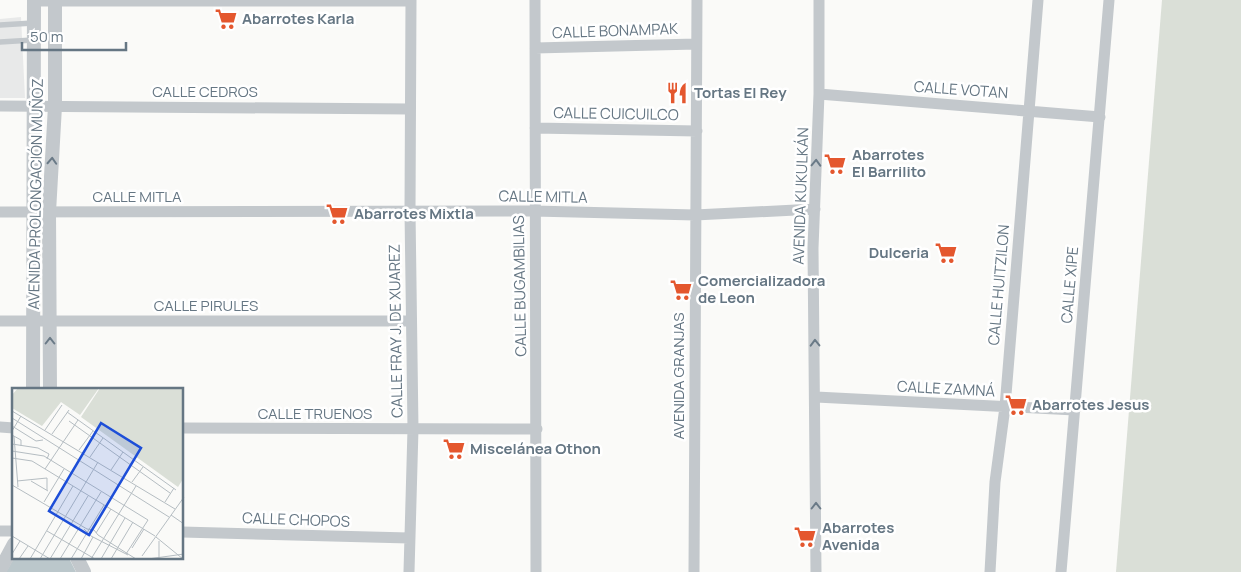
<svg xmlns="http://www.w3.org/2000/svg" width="1241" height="572" viewBox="0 0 1241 572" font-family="Manrope,sans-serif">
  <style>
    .built { fill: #e8e9e9 }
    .green { fill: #dadfd7 }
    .water { fill: #bbc7cb }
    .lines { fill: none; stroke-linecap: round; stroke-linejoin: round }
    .service { stroke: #c3c8cc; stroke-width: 5.5 }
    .minor { stroke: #c3c8cc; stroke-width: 11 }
    .tertiary { stroke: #c3c8cc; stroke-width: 14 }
    .oneway { stroke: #6a7a87 }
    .labels { text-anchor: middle; stroke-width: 5; stroke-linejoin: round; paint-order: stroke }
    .poi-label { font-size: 15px; font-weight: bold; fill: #657683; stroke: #fff; text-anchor: start }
    .street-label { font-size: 15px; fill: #657683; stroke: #fff }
    .inset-road { fill: none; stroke: #b5bdc2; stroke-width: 1 }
    .view { fill: #1d4ed8; fill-opacity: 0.15; stroke: #1d4ed8; stroke-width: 2.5 }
    .inset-edge { fill: none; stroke: #657683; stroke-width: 2.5 }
  </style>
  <rect width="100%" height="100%" fill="#fafaf8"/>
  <path class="built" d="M 21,17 L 25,98 L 0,98 L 0,19 Z"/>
  <path class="green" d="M 1162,0 L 1241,0 L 1241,572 L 1116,572 Z"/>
  <path class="water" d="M 14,558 L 69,558 L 76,572 L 6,572 Z"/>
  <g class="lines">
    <path class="service" d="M 0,25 L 33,23
      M 0,42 L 33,40"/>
    <path class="minor" d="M 535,0 L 536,572
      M 34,1 L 411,1
      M 535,48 L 696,44
      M 819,94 L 1100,117
      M 0,106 L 409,109
      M 535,128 L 697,131
      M 0,212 L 534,211 L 695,215 L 815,209
      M 0,321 L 411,321
      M 816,397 L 1075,410
      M 0,427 L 14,428
      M 182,428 L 537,429
      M 0,531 L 14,531
      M 182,532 L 409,538
      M 409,572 L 413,429 L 410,211 L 411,0
      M 694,572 L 697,0
      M 816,572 L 813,248 L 819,94 L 819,0
      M 990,572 L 995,482 L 1005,407 L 1038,0
      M 1061,572 L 1109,0"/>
    <path class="tertiary" d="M 33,390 L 34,0
      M 50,390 L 49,212 L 55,106 L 55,0
      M 77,558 L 84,572
      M 0,570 L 14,544"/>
  </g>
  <defs><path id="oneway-chevron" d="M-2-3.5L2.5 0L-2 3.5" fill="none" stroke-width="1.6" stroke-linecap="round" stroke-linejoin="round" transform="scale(1.25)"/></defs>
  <g class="oneway">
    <use href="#oneway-chevron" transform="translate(52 161) rotate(-87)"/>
    <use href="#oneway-chevron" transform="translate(816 163) rotate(-88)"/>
    <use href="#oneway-chevron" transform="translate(50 341) rotate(-90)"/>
    <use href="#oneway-chevron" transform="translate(815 343) rotate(-91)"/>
    <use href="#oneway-chevron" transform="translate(816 506) rotate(-90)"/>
  </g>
  <defs>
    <g id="supermarket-bare" transform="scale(1.725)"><path d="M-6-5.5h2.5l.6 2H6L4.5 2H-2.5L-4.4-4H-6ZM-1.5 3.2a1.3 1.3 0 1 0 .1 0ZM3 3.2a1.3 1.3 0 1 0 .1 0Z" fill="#e4572e" stroke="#fff" stroke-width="2.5" paint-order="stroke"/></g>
    <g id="restaurant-bare" transform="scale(1.725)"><path d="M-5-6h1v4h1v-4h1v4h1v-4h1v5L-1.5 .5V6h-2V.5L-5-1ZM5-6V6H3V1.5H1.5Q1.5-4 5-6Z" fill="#e4572e" stroke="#fff" stroke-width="2.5" paint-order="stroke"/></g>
  </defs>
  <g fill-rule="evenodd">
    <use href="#supermarket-bare" x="226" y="19"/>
    <use href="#restaurant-bare" x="677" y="93"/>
    <use href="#supermarket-bare" x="835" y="164"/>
    <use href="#supermarket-bare" x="337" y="214"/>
    <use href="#supermarket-bare" x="946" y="253"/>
    <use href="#supermarket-bare" x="681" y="290"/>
    <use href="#supermarket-bare" x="1016" y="405"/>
    <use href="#supermarket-bare" x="454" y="449"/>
    <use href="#supermarket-bare" x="805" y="537"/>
  </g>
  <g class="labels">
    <g class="poi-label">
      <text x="242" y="24">Abarrotes Karla</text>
      <text x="694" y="98">Tortas El Rey</text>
      <text x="852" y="160">Abarrotes<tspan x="852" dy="17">El Barrilito</tspan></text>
      <text x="354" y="219">Abarrotes Mixtla</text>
      <text x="929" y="258" text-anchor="end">Dulceria</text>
      <text x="698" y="286">Comercializadora<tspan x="698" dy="17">de Leon</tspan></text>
      <text x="1032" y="410">Abarrotes Jesus</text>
      <text x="470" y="454">Miscelánea Othon</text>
      <text x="822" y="533">Abarrotes<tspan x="822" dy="17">Avenida</tspan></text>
    </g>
    <g class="street-label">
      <text transform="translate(615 31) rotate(-2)" y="5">CALLE BONAMPAK</text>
      <text transform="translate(961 90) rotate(4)" y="5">CALLE VOTAN</text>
      <text x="205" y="97">CALLE CEDROS</text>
      <text transform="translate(616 114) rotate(1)" y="5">CALLE CUICUILCO</text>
      <text transform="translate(36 194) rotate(-89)" y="5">AVENIDA PROLONGACIÓN MUÑOZ</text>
      <text transform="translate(801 196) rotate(-88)" y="5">AVENIDA KUKULKÁN</text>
      <text x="137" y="202">CALLE MITLA</text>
      <text transform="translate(543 197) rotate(1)" y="5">CALLE MITLA</text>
      <text transform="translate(999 285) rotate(-85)" y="5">CALLE HUITZILON</text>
      <text transform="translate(1070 285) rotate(-85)" y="5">CALLE XIPE</text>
      <text transform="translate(520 286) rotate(-91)" y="5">CALLE BUGAMBILIAS</text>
      <text x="206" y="311">CALLE PIRULES</text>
      <text transform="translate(396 331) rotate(-91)" y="5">CALLE FRAY J. DE XUAREZ</text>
      <text transform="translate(679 376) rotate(-90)" y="5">AVENIDA GRANJAS</text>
      <text transform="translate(946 389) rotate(3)" y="5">CALLE ZAMNÁ</text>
      <text x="315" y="419">CALLE TRUENOS</text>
      <text transform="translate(296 520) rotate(2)" y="5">CALLE CHOPOS</text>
    </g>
  </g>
  <g transform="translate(12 388)">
    <rect width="171" height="171" fill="#fafaf8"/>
    <path d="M 6,0 L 87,0 L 68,27 L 49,14 L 30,38 L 0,20 L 0,7 ZM 88,0 L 171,0 L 171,91 L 166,99 L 69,29 Z" fill="#dadfd7"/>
    <path class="inset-road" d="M 0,23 L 163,121M 55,24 L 164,102M 0,30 L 157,129M 57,33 L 158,105M 0,38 L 24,53 L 31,52M 33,42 L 50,17M 0,43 L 9,28M 40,46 L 57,22M 0,47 L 9,52 L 9,58M 2,48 L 6,99M 0,56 L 26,60 L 37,66 L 35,71M 67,62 L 81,43M 0,63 L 32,68 L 136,132 L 114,166M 78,69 L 91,50M 0,70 L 20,73 L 143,148M 33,81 L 66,32M 99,82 L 111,64M 5,93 L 35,90 L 35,102M 19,93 L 36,103M 120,94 L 131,79M 0,97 L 75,141 L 82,142 L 86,147 L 124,171M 32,114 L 52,81M 153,114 L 162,100M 39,119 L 54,94M 159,127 L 172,136M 72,141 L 79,148 L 116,167M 35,143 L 83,171M 84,145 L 99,121M 0,148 L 38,171M 144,149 L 171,171M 147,153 L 147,169M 120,160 L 132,141M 0,166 L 8,153M 130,168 L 172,109M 7,171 L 16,158M 18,171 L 61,98M 28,171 L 86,74M 38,171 L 76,108M 48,171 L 89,104M 59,171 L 92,117M 69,171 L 81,149M 79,171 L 124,98M 89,171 L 113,130M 99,171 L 121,134M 136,171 L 172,166"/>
    <path class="view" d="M 89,35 L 129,60 L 77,147 L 37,123 Z"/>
    <rect width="171" height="171" class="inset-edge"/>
  </g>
  <path d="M22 42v8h104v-8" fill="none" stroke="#657683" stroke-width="2.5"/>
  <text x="30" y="42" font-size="15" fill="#657683" stroke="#ffffff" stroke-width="4" paint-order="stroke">50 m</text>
</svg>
